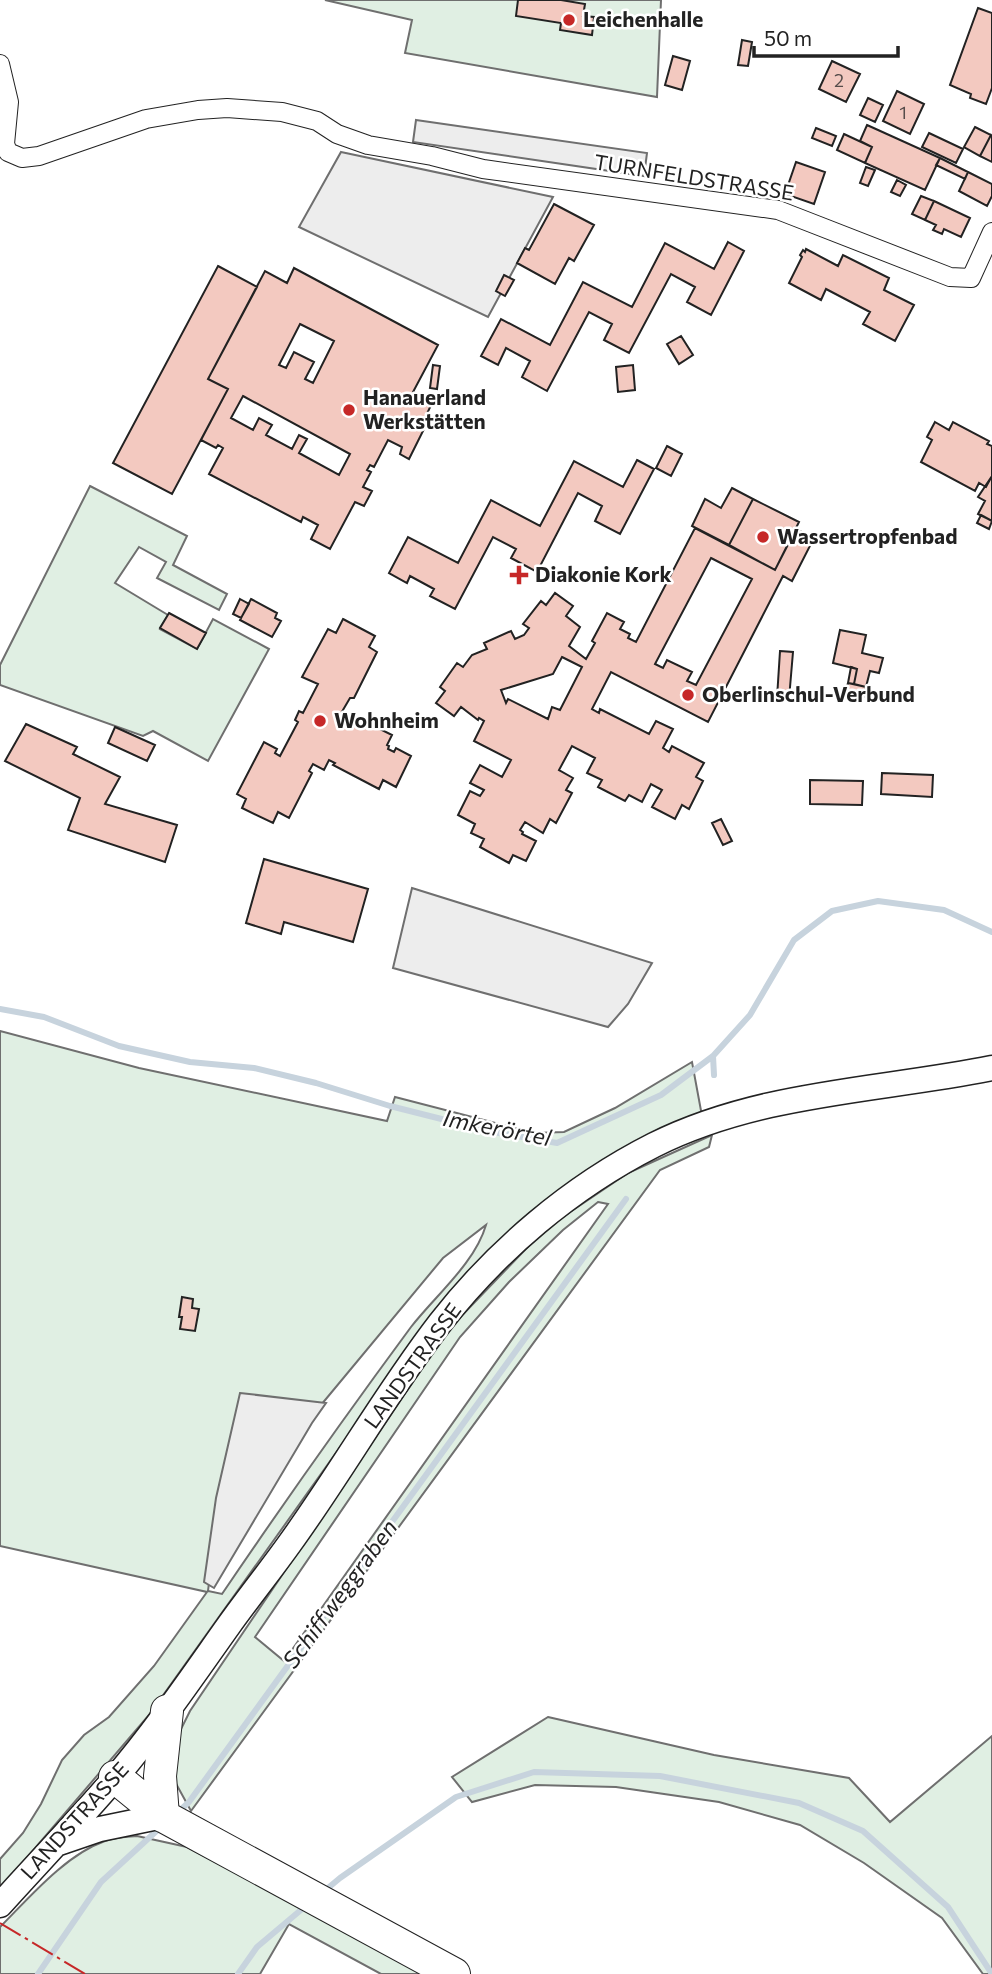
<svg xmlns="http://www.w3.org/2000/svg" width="992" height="1974" viewBox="0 0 992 1974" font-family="Commissioner,sans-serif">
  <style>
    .green { fill: #e0efe3; stroke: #6f6f6f; stroke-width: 2; fill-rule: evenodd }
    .parking { fill: #ededed; stroke: #6f6f6f; stroke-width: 2 }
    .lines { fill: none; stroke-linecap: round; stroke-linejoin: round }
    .stream { stroke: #c7d3dd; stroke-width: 6 }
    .building { fill: #f3c9c0; stroke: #222; stroke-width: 2; fill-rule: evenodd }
    .street-casing { stroke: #222; stroke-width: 20 }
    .secondary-casing { stroke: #222; stroke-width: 27 }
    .highway-casing { stroke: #222; stroke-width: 34 }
    .street { stroke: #fff; stroke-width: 18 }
    .secondary { stroke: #fff; stroke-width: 24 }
    .highway { stroke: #fff; stroke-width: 32 }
    .power { stroke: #c62828; stroke-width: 2; stroke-dasharray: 24 5 3.5 5; stroke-linecap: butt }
    .poi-dot { fill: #c62828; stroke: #fff; stroke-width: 2.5 }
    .labels { text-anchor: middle; stroke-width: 5; stroke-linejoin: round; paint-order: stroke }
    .number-label { font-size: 18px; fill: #564c4a }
    .poi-label { font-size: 21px; font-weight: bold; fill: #222; stroke: #fff; text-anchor: start }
    .street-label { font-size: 21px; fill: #222; stroke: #fff }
    .water-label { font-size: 23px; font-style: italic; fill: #222; stroke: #fff }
  </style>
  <rect width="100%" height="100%" fill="#fff"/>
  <path class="green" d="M 325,0 L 661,0 L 657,97 L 405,53 L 412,20 Z
    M 90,486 L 187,536 L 173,565 L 227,594 L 219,610 L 157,578 L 166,562 L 139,547 L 115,583 L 168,615 L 160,629 L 197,649 L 213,619 L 269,649 L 208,761 L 153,731 L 143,736 L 0,685 L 0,665 Z
    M 0,1031 L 139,1068 L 387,1121 L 395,1097 L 534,1133 L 564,1132 L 615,1108 L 692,1062 L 702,1116 L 584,1174 L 346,1439 L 149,1715 L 0,1889 L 0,1859 L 23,1833 L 41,1804 L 62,1760 L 84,1735 L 109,1717 L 154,1666 L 207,1592 L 0,1546 ZM 486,1225 C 475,1263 436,1295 411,1327 C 346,1415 283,1504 222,1594 L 208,1591 L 219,1503 L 321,1405 L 443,1258 Z
    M 712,1135 L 709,1147 L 660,1170 L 191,1811 L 174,1780 L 179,1733 L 190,1711 L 448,1330 L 545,1229 L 628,1173 ZM 598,1202 L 608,1204 L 284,1661 L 255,1637 L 460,1337 L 509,1282 L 563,1230 Z
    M 548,1717 L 714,1755 L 849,1778 L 890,1822 L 992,1736 L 992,1974 L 983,1974 L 942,1918 L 864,1863 L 800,1825 L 719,1802 L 616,1787 L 535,1785 L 472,1802 L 452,1777 Z
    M 137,1836 L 187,1847 L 430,1974 L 381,1974 L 289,1924 L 260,1974 L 0,1974 L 0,1927 C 29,1898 65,1855 105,1841 C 115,1837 126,1837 137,1836 Z"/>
  <path class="parking" d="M 416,120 L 647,153 L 644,176 L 413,142 Z
    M 341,152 L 553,197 L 488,317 L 299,227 Z
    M 412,888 L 652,963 L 628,1004 L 608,1027 L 393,968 Z
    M 240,1393 L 326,1403 L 312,1423 L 214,1588 L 204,1582 L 216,1498 Z"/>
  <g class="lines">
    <path class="stream" d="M 0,1009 L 44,1017 L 119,1046 L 190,1062 L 254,1068 L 316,1083 L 390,1106 L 493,1132 L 557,1143 L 661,1095 L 713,1056 L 750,1015 L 794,940 L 832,911 L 878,901 L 944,910 L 992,932
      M 713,1056 L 714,1075
      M 177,1813 L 189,1802 L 626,1199
      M 322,1893 L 340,1878 L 456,1797 L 534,1772 L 660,1776 L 799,1803 L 863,1831 L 948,1907 L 992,1974
      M 38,1974 L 101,1882 L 163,1825
      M 238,1974 L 257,1947 L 308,1904"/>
  </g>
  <path class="building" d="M 518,0 L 561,0 L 585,4 L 583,16 L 594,17 L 592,35 L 560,30 L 561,23 L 516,16 Z
    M 978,8 L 992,13 L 992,88 L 986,104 L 970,98 L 971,94 L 950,85 Z
    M 742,40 L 752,42 L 748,66 L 738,65 Z
    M 673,56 L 690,61 L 682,90 L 665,85 Z
    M 832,61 L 860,74 L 846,102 L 819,89 Z
    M 897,91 L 924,104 L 910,134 L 883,121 Z
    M 868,98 L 883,105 L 875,122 L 860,115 Z
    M 867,125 L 940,158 L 925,190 L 865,163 L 872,147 L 860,141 Z
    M 975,127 L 991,135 L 980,156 L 964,147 Z
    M 816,128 L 836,136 L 832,146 L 812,138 Z
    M 929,133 L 963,149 L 956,163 L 922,147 Z
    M 844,134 L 872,147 L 865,163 L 837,150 Z
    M 991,135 L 992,136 L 992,162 L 980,156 Z
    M 940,158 L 968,172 L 965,179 L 936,165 Z
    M 796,162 L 825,172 L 814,204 L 785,194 Z
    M 866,167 L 875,170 L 868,186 L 860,183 Z
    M 968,172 L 992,184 L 992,196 L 987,206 L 959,191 Z
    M 897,180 L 906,185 L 900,196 L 891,192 Z
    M 921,196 L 934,201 L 925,220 L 912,214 Z
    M 934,201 L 970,218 L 961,237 L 944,229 L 942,234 L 933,230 L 936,225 L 925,220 Z
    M 554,204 L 594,225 L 574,261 L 569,258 L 555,284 L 517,263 L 525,248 L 529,250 Z
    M 728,242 L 744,251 L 711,315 L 687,302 L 695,287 L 671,274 L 629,353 L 604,340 L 612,324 L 589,312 L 547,391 L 522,377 L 530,361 L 506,348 L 498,365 L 481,356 L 501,319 L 550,345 L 583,282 L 632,307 L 665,243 L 714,269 Z
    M 806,249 L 838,266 L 843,255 L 889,278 L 884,290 L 914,305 L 895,341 L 863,324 L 870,312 L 826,289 L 821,300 L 789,283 L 802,257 L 800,255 L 803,250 L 805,252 Z
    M 218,266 L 257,287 L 208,379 L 228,389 L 172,494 L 113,463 Z
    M 294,268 L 438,345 L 413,392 L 433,401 L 423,422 L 427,423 L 409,459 L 400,454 L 402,447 L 388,440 L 374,467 L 370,465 L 367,470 L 371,472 L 363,487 L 372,491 L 364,506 L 355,502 L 330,549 L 311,539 L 318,525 L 303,517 L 301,522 L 209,474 L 223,448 L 218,445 L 216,448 L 201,440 L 228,389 L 208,379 L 265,271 L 287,283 ZM 300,324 L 334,341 L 313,383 L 305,379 L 314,362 L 294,352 L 286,368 L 279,365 ZM 243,396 L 350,454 L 339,475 L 299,453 L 307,439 L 299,435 L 292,449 L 266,435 L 272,425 L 259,418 L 253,430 L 231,418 Z
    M 504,275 L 514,280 L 505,296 L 496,291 Z
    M 681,336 L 693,355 L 679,364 L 667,344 Z
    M 433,365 L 440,366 L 437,389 L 430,388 Z
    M 633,365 L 635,390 L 618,392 L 616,367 Z
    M 935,422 L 949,430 L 953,422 L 989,441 L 987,444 L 992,446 L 992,476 L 986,487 L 979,483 L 975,491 L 921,462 L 932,440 L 927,437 Z
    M 667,446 L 682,454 L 671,476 L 656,468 Z
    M 637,460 L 654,469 L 620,534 L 595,521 L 602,506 L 578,493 L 537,572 L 511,558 L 516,549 L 493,537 L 455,609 L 430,596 L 434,589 L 410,576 L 407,583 L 389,573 L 408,537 L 458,563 L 491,500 L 540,526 L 574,461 L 623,487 Z
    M 992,476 L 992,521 L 978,514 L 985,501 L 978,497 Z
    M 732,488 L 753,499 L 729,545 L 692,526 L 705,499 L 721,508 Z
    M 753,499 L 799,522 L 775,570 L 729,545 Z
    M 981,515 L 992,521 L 989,529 L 977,523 Z
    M 695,528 L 775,570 L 796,529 L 814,538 L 792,581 L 783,576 L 708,722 L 611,672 L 592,709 L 599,713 L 600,709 L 649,734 L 656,721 L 673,729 L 663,748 L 669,752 L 672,746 L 704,763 L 696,777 L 703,781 L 689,809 L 682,805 L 675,819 L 652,807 L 662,790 L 651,784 L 642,802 L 629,795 L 625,801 L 598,787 L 602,780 L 587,773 L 595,758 L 572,746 L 559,770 L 573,778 L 566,790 L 572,793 L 556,823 L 550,819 L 543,833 L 525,822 L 520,830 L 523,832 L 522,834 L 536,841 L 526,861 L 513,855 L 509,863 L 480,847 L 484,839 L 471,833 L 475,824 L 458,815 L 470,791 L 480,796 L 484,790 L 470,783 L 480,765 L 502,777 L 511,760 L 474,741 L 484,721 L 479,718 L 478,720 L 461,707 L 454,716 L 436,703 L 445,691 L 440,687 L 457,663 L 463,667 L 472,655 L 487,649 L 484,643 L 511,631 L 515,639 L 524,635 L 529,628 L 523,624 L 541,601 L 546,605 L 555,593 L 573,606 L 566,616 L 580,627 L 569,646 L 586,659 L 595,643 L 592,641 L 607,613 L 624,622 L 620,629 L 630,634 L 628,638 L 636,642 ZM 711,558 L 752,579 L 696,685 L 687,681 L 692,672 L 667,660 L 663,668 L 655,664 ZM 562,657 L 582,667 L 560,710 L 552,707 L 548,719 L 508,699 L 506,703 L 501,690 L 553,674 Z
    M 240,599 L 249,604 L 241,618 L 233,614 Z
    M 251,599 L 277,613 L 275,618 L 281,621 L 272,637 L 240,620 Z
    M 169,613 L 206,633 L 197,649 L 160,628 Z
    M 343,619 L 375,636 L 369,647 L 377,652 L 354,698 L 350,698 L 340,715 L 345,727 L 354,726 L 358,718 L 392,735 L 387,745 L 389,746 L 388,749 L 394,752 L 396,748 L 411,756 L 396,787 L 383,780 L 379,789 L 333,765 L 335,763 L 329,760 L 324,770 L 313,764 L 309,771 L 312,773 L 289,818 L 278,812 L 273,823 L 242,808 L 246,799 L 237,794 L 264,742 L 277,749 L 275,753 L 280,756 L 298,722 L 295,720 L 299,711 L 303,713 L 318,684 L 302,677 L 328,629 L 336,633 Z
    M 840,630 L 866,635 L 862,653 L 883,658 L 879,673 L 870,671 L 866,687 L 854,684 L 857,669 L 833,663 Z
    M 780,651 L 793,652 L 789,699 L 777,698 Z
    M 851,667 L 857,669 L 854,684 L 848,683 Z
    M 848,683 L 866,687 L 863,698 L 845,693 Z
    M 26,724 L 77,747 L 73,754 L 120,777 L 105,804 L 177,825 L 165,862 L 68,830 L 80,798 L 5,761 Z
    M 115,727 L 155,745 L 147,761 L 108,743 Z
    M 882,773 L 933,775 L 932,797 L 881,794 Z
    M 810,780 L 863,781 L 862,805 L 810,804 Z
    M 721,819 L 732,841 L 723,845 L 712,823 Z
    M 264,859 L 368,889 L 353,942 L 284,922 L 281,934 L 246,923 Z
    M 182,1297 L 193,1299 L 192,1308 L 199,1309 L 195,1331 L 180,1329 L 182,1317 L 179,1317 Z"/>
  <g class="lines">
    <g class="street-casing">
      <path id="street" d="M 0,64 L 9,102 L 5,144 L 8,152 L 22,158 L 39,156 L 146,119 L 198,110 L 227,108 L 282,112 L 317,121 L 337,134 L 368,145 L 432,156 L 483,169 L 778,210 L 950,277 L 971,278 L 992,232"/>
    </g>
    <g class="secondary-casing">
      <path id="secondary" d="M 59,1843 L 100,1829 L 163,1816
        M 0,1905 C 38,1863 78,1821 115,1778 C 156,1730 192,1677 229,1625 C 249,1597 270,1571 290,1543 C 342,1471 386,1393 440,1323 C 497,1250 571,1187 654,1145 C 760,1092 878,1091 992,1068"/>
    </g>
    <g class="highway-casing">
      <path id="highway" d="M 115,1777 L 163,1816 L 454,1974
        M 163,1816 L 160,1776 L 167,1711"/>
    </g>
    <use href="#street" class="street"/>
    <use href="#secondary" class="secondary"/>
    <use href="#highway" class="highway"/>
    <path class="power" d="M 0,1923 L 85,1974"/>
  </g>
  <g class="poi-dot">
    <circle cx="569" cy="20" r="7"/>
    <circle cx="349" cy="410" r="7"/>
    <circle cx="763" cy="537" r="7"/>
    <path d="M515.5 564.5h7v7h7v7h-7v7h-7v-7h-7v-7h7z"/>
    <circle cx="688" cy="695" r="7"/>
    <circle cx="320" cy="721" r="7"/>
  </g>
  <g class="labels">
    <g class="number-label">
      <text x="839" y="87">2</text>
      <text x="903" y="119">1</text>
    </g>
    <g class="poi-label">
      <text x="583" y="27">Leichenhalle</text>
      <text x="363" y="405">Hanauerland<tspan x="363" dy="24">Werkstätten</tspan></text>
      <text x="777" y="544">Wassertropfenbad</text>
      <text x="535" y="582">Diakonie Kork</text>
      <text x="702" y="702">Oberlinschul-Verbund</text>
      <text x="334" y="728">Wohnheim</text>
    </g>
    <g class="street-label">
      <text transform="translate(694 178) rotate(9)" y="7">TURNFELDSTRASSE</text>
      <text transform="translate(413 1366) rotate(-54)" y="7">LANDSTRASSE</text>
      <text transform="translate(75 1821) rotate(-48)" y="7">LANDSTRASSE</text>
    </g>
    <g class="water-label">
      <text transform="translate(497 1128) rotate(11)" y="8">Imkerörtel</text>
      <text transform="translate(340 1594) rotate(-54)" y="8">Schiffweggraben</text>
    </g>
  </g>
  <path d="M754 46v10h144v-10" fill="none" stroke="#222222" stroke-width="3.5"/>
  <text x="764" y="46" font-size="21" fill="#222222" stroke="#ffffff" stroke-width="5" paint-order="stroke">50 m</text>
</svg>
